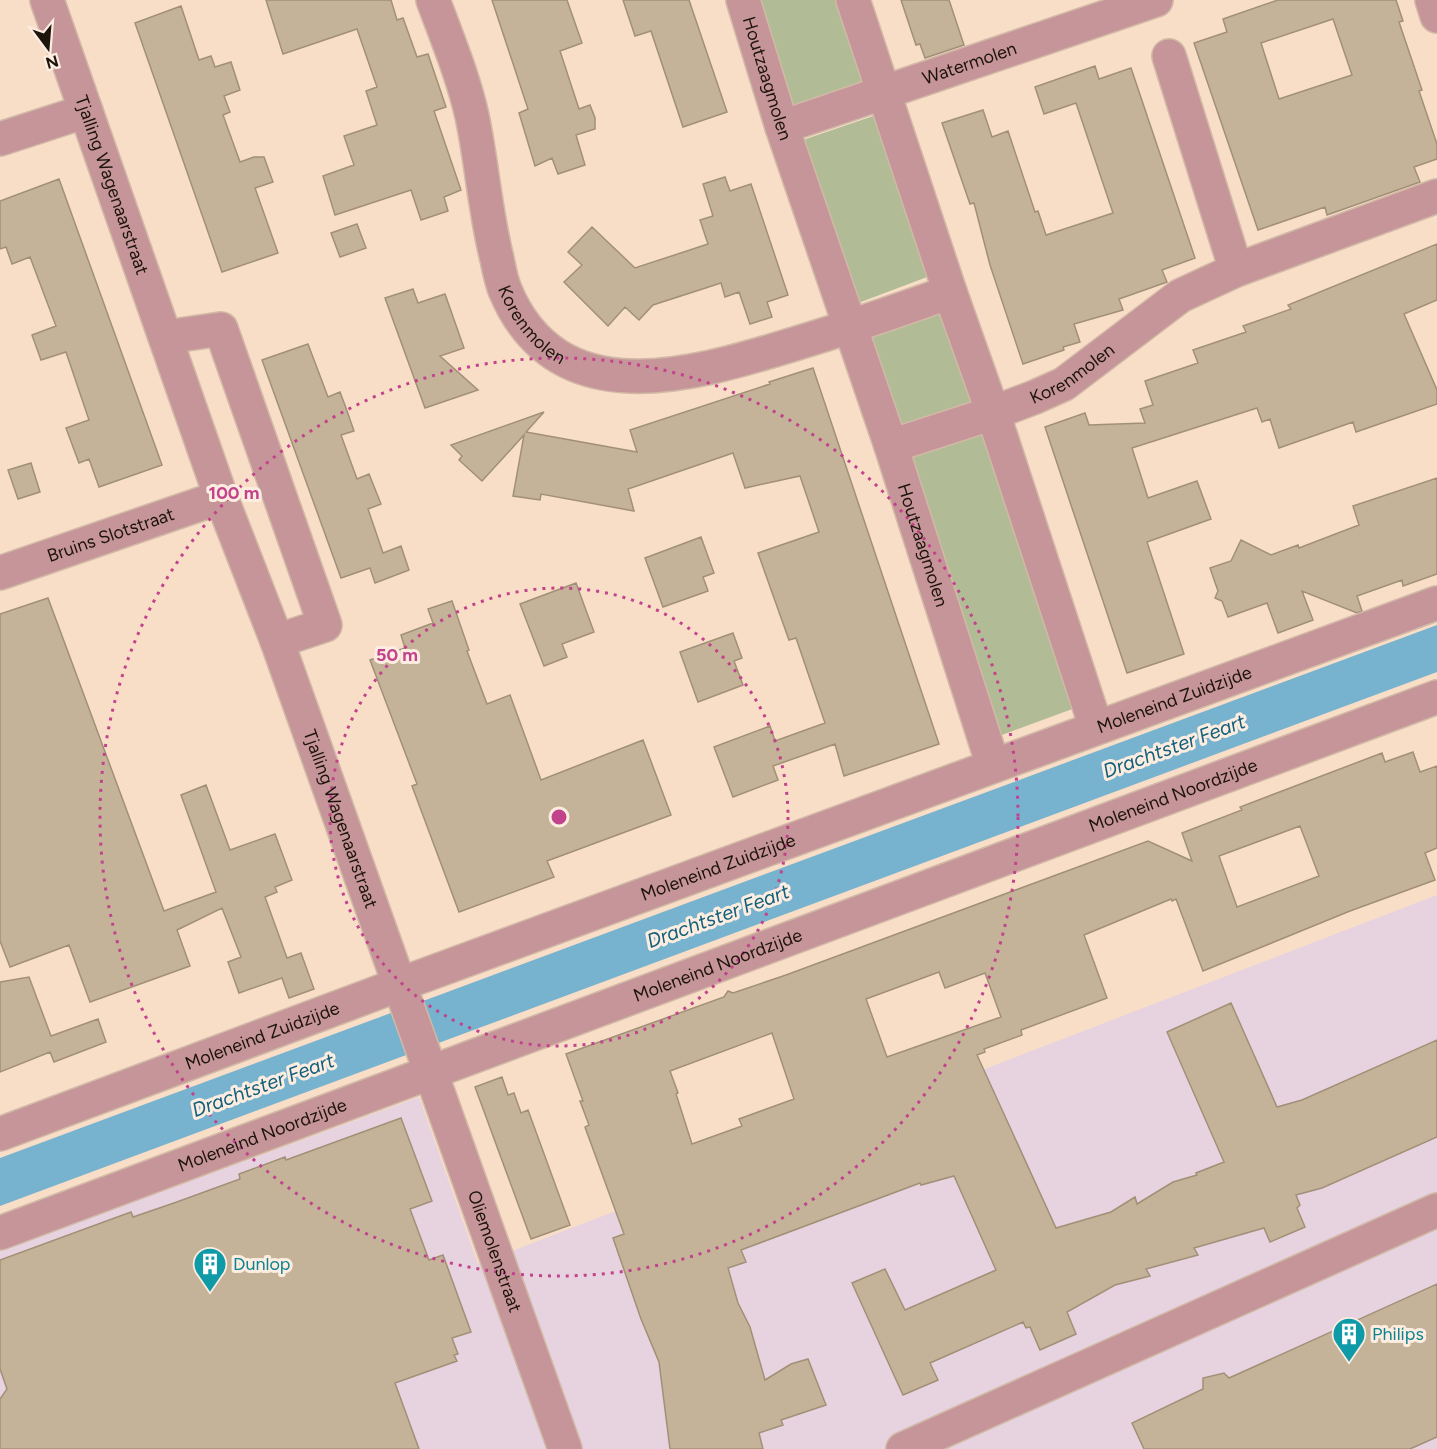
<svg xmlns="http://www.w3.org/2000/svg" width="1437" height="1449" viewBox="0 0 1437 1449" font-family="Figtree,sans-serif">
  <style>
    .industrial { fill: #e7d2e0 }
    .green { fill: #b1bc96 }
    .water { fill: #77b3cf }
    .building { fill: #c5b399; stroke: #a19077; stroke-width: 1.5; fill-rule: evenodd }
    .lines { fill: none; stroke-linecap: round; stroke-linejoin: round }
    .minor-casing { stroke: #d1b9a5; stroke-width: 36 }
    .minor { stroke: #c6959a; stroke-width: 33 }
    .ring { fill: none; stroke: #c2428c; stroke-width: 3; stroke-dasharray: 3 6 }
    .labels { text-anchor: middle; stroke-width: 6; stroke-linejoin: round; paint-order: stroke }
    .street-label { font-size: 18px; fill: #1d140c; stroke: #fdede0 }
    .culture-label { font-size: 18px; fill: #0d838f; stroke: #fdede0; text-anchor: start }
    .water-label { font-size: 20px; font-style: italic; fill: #115f7b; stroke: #fdede0 }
    .centre { fill: #c2428c; stroke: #fdede0; stroke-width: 3 }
    .ring-label { font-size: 18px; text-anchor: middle; font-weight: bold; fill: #c2428c; stroke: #fdede0; stroke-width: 6; stroke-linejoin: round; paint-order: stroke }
  </style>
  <rect width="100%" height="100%" fill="#f8ddc7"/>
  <path class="industrial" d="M 1437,895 L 1437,1449 L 0,1449 L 0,1251 L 419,1097 L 478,1264 Z"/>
  <path class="green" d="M 757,0 L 842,0 L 872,84 L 793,110 Z
    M 882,113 L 935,274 L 853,305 L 800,141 Z
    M 946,311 L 1075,708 L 999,736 L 864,339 Z"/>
  <path class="water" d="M 1437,625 L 1437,672 L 0,1206 L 0,1158 Z"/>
  <path class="building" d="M 266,0 L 391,0 L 397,20 L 403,18 L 417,57 L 428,54 L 446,107 L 434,111 L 461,190 L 444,197 L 448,211 L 421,220 L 411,190 L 335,215 L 323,176 L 354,165 L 344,136 L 377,125 L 366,91 L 377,87 L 357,29 L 283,54 Z
    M 492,0 L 567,0 L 582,43 L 560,51 L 579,109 L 590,105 L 595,118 L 595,129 L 576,135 L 585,165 L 558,174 L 552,158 L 535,166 L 519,113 L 528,109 Z
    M 623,0 L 689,0 L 727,112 L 683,127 L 651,31 L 635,36 Z
    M 901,0 L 949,0 L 964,45 L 925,58 L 920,44 L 916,45 Z
    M 1278,0 L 1396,0 L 1403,21 L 1399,22 L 1422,90 L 1419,91 L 1437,144 L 1437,159 L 1414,167 L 1420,182 L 1327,215 L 1325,207 L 1258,230 L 1194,43 L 1227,32 L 1223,19 ZM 1333,19 L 1352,75 L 1279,99 L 1261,43 Z
    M 181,6 L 199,60 L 211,56 L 215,67 L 231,62 L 240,90 L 224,96 L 230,112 L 223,115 L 240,162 L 254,157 L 264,157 L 273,182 L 255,188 L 278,253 L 222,272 L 135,23 Z
    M 1095,66 L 1099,79 L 1131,68 L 1195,258 L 1162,270 L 1167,282 L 1119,299 L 1123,310 L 1074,324 L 1080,342 L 1063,347 L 1064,350 L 1023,364 L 990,265 L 974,203 L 970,204 L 942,123 L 983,110 L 992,137 L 1008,131 L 1035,212 L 1038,211 L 1046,235 L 1113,213 L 1076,103 L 1044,114 L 1035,87 Z
    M 725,177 L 730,191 L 751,184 L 788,295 L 767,302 L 772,317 L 750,324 L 739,292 L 725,297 L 721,283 L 653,305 L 639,320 L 625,307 L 608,326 L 564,282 L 582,265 L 568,252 L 592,227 L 635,268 L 708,244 L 700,220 L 713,216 L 703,184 Z
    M 59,179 L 162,465 L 99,487 L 89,459 L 79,463 L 66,428 L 89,420 L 66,352 L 41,360 L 32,335 L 56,326 L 30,257 L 12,264 L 6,247 L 0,249 L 0,201 Z
    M 357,224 L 366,248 L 340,257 L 331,233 Z
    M 1437,244 L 1437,300 L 1404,314 L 1437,390 L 1437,404 L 1356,432 L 1353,422 L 1279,448 L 1270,419 L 1262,422 L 1257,408 L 1132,448 L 1148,498 L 1197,481 L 1211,519 L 1147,542 L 1184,654 L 1127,673 L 1045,427 L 1085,413 L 1089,425 L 1145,423 L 1140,409 L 1153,405 L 1145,381 L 1198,363 L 1193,350 L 1246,332 L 1243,326 L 1291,309 L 1288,305 Z
    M 413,289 L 418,303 L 445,294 L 464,348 L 440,356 L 478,390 L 425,408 L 385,298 Z
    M 308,344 L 328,397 L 340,392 L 346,408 L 354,431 L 341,435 L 357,479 L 369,474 L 381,504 L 368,509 L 383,553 L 401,546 L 409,570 L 375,583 L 370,568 L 341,578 L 262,360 Z
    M 813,368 L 939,744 L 844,776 L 835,744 L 773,766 L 778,780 L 733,797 L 714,747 L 770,726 L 775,741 L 825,723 L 796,638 L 789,640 L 758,553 L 819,532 L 800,476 L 745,488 L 733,453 L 628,489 L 634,511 L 541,494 L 540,500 L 513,496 L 524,435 L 482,481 L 459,460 L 462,456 L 451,445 L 544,412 L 526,432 L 637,452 L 630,430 L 770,384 L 769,382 Z
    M 31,463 L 40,492 L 18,499 L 8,470 Z
    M 1437,478 L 1437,574 L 1403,586 L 1402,580 L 1357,596 L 1362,611 L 1357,613 L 1302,591 L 1313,620 L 1278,633 L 1267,603 L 1228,617 L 1222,601 L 1215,598 L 1218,591 L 1210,568 L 1231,561 L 1241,540 L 1271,555 L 1298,545 L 1299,548 L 1359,525 L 1353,506 Z
    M 701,537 L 714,573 L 703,577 L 708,591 L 663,607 L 645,558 Z
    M 576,583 L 594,632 L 562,644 L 567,657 L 544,666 L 520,604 Z
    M 48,598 L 164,911 L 216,892 L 181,795 L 206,785 L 230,850 L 275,834 L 292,880 L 275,887 L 277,892 L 265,897 L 287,958 L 301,953 L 314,989 L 289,998 L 282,978 L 239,993 L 228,962 L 241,957 L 222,908 L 177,930 L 190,966 L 90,1002 L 69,945 L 10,967 L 0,941 L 0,614 Z
    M 452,601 L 469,650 L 467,651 L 487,704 L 510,695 L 541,780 L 643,740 L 671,815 L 547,861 L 554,877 L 459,912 L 412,786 L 417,784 L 370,660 L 405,648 L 401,635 L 433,623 L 428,609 Z
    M 733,633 L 742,658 L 734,661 L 743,685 L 698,702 L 680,652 Z
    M 1413,752 L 1420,772 L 1437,766 L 1437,848 L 1425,853 L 1435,880 L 1350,911 L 1203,971 L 1176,899 L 1172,901 L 1171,899 L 1084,935 L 1107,998 L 1021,1030 L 1022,1035 L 984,1049 L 985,1052 L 977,1055 L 1056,1228 L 1111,1212 L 1135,1197 L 1137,1204 L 1173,1182 L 1197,1175 L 1196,1173 L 1224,1162 L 1167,1032 L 1231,1003 L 1277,1107 L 1302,1100 L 1437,1040 L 1437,1137 L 1322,1188 L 1296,1195 L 1300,1205 L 1297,1208 L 1305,1227 L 1270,1242 L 1264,1228 L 1194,1248 L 1198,1255 L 1146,1269 L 1150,1276 L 1115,1285 L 1067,1312 L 1076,1334 L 1040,1350 L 1030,1327 L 1026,1328 L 1023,1322 L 930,1363 L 938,1380 L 903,1395 L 852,1283 L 885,1269 L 905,1310 L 996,1270 L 954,1176 L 921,1185 L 920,1183 L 741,1250 L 746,1262 L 728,1268 L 738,1303 L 750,1327 L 765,1380 L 791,1364 L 808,1359 L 826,1405 L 781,1420 L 783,1425 L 759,1433 L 763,1449 L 670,1449 L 659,1362 L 641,1319 L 613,1238 L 624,1234 L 585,1127 L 589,1125 L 580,1101 L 583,1101 L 566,1054 L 724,997 L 728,991 L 733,993 L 786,975 L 1148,841 L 1192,861 L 1182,833 L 1242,810 L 1240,807 L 1382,753 L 1385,762 ZM 1300,826 L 1319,876 L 1237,907 L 1219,856 ZM 939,972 L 945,988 L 985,973 L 1001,1017 L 887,1057 L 866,999 ZM 772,1033 L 794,1099 L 739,1119 L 742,1126 L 692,1144 L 676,1094 L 678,1093 L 670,1071 Z
    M 29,977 L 51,1036 L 98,1019 L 106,1042 L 54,1062 L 50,1052 L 0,1072 L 0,982 Z
    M 502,1077 L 508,1095 L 514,1093 L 521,1113 L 528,1110 L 570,1225 L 531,1239 L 475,1087 Z
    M 401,1118 L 432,1201 L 410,1209 L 429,1260 L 443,1255 L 471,1332 L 452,1338 L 458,1354 L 454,1355 L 457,1361 L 395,1383 L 419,1449 L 0,1449 L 0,1399 L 7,1389 L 0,1369 L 0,1260 L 131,1212 L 133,1217 L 174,1203 L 240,1179 L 239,1174 L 285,1157 L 286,1160 Z
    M 1437,1284 L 1437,1437 L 1410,1449 L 1144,1449 L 1132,1423 L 1203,1389 L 1203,1378 L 1224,1373 L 1229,1378 Z"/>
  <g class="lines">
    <g class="minor-casing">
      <g id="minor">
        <path id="s1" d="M 47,0 L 221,497 L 277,641 L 565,1449"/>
        <path id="s2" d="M 433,0 C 447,38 463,76 472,116 C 482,163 485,212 497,259 C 499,269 501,280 505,290 C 557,415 690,376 791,345 C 844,329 897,311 950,292"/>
        <path id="s3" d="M 743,0 L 782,127 L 891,446 L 993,765"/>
        <path d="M 853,0 L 950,292 L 993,413 L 1096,727"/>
        <path d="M 1432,0 L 1437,16"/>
        <path d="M 1169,56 L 1236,270"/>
        <path id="s4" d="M 782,127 L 1156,0"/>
        <path d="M 0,139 L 86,111"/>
        <path d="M 166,337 L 221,329 L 325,625 L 277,641"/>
        <path id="s5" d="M 891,446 L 993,413 L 1035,397 L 1064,384 L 1180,296 L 1236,270 L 1437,196"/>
        <path id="s6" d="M 0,573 L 221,497"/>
        <path id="s7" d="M 0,1134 L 398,985 L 1437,603"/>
        <path id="s8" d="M 0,1233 L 1437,697"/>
        <path d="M 903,1449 L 1437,1210"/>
      </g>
    </g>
    <use href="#minor" class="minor"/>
  </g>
  <g class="ring">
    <circle cx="559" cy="817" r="229"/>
    <circle cx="559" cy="817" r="459"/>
  </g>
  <defs>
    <g id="building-pin" transform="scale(1.725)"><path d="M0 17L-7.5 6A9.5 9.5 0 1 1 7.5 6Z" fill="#0f9aa8" stroke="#fdede0"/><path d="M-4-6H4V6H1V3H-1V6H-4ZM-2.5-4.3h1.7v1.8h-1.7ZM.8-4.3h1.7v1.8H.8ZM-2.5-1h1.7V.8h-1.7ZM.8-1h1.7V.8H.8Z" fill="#fff"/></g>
  </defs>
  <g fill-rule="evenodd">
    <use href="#building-pin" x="210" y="1264"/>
    <use href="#building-pin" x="1349" y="1334"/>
  </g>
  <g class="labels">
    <g class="street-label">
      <text dy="6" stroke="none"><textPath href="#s4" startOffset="198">Watermolen</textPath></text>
      <text dy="6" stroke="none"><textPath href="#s3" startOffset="82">Houtzaagmolen</textPath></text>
      <text dy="6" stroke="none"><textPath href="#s1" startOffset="196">Tjalling Wagenaarstraat</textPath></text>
      <text dy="6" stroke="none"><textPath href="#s2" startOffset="344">Korenmolen</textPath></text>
      <text dy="6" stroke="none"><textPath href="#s5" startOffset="196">Korenmolen</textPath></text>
      <text dy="6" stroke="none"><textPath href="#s6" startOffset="117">Bruins Slotstraat</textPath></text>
      <text dy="6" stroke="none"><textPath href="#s3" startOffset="574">Houtzaagmolen</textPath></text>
      <text dy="6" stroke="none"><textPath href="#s7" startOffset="1252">Moleneind Zuidzijde</textPath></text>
      <text dy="6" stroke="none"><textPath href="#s8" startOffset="1252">Moleneind Noordzijde</textPath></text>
      <text dy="6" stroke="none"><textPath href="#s1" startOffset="870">Tjalling Wagenaarstraat</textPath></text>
      <text dy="6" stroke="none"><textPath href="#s7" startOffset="766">Moleneind Zuidzijde</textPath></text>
      <text dy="6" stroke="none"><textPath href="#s8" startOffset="766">Moleneind Noordzijde</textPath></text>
      <text dy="6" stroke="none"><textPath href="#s7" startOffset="280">Moleneind Zuidzijde</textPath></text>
      <text dy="6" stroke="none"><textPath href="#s8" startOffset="280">Moleneind Noordzijde</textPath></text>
      <text dy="6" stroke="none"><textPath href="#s1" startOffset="1329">Oliemolenstraat</textPath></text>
    </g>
    <g class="culture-label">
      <text x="233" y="1270">Dunlop</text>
      <text x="1372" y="1340">Philips</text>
    </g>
    <g class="water-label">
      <text transform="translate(1174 746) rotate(-20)" y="7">Drachtster Feart</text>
      <text transform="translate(718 916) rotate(-20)" y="7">Drachtster Feart</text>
      <text transform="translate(263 1085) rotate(-20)" y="7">Drachtster Feart</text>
    </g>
  </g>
  <circle cx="559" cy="817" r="9" class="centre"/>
  <g class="ring-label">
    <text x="234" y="499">100 m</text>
    <text x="397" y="661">50 m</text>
  </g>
  <g transform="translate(48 48) rotate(164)" stroke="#fdede0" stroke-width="4.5" paint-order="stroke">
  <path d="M0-4.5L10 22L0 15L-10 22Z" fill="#1d140c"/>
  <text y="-9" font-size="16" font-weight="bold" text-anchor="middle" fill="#1d140c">N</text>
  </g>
</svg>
